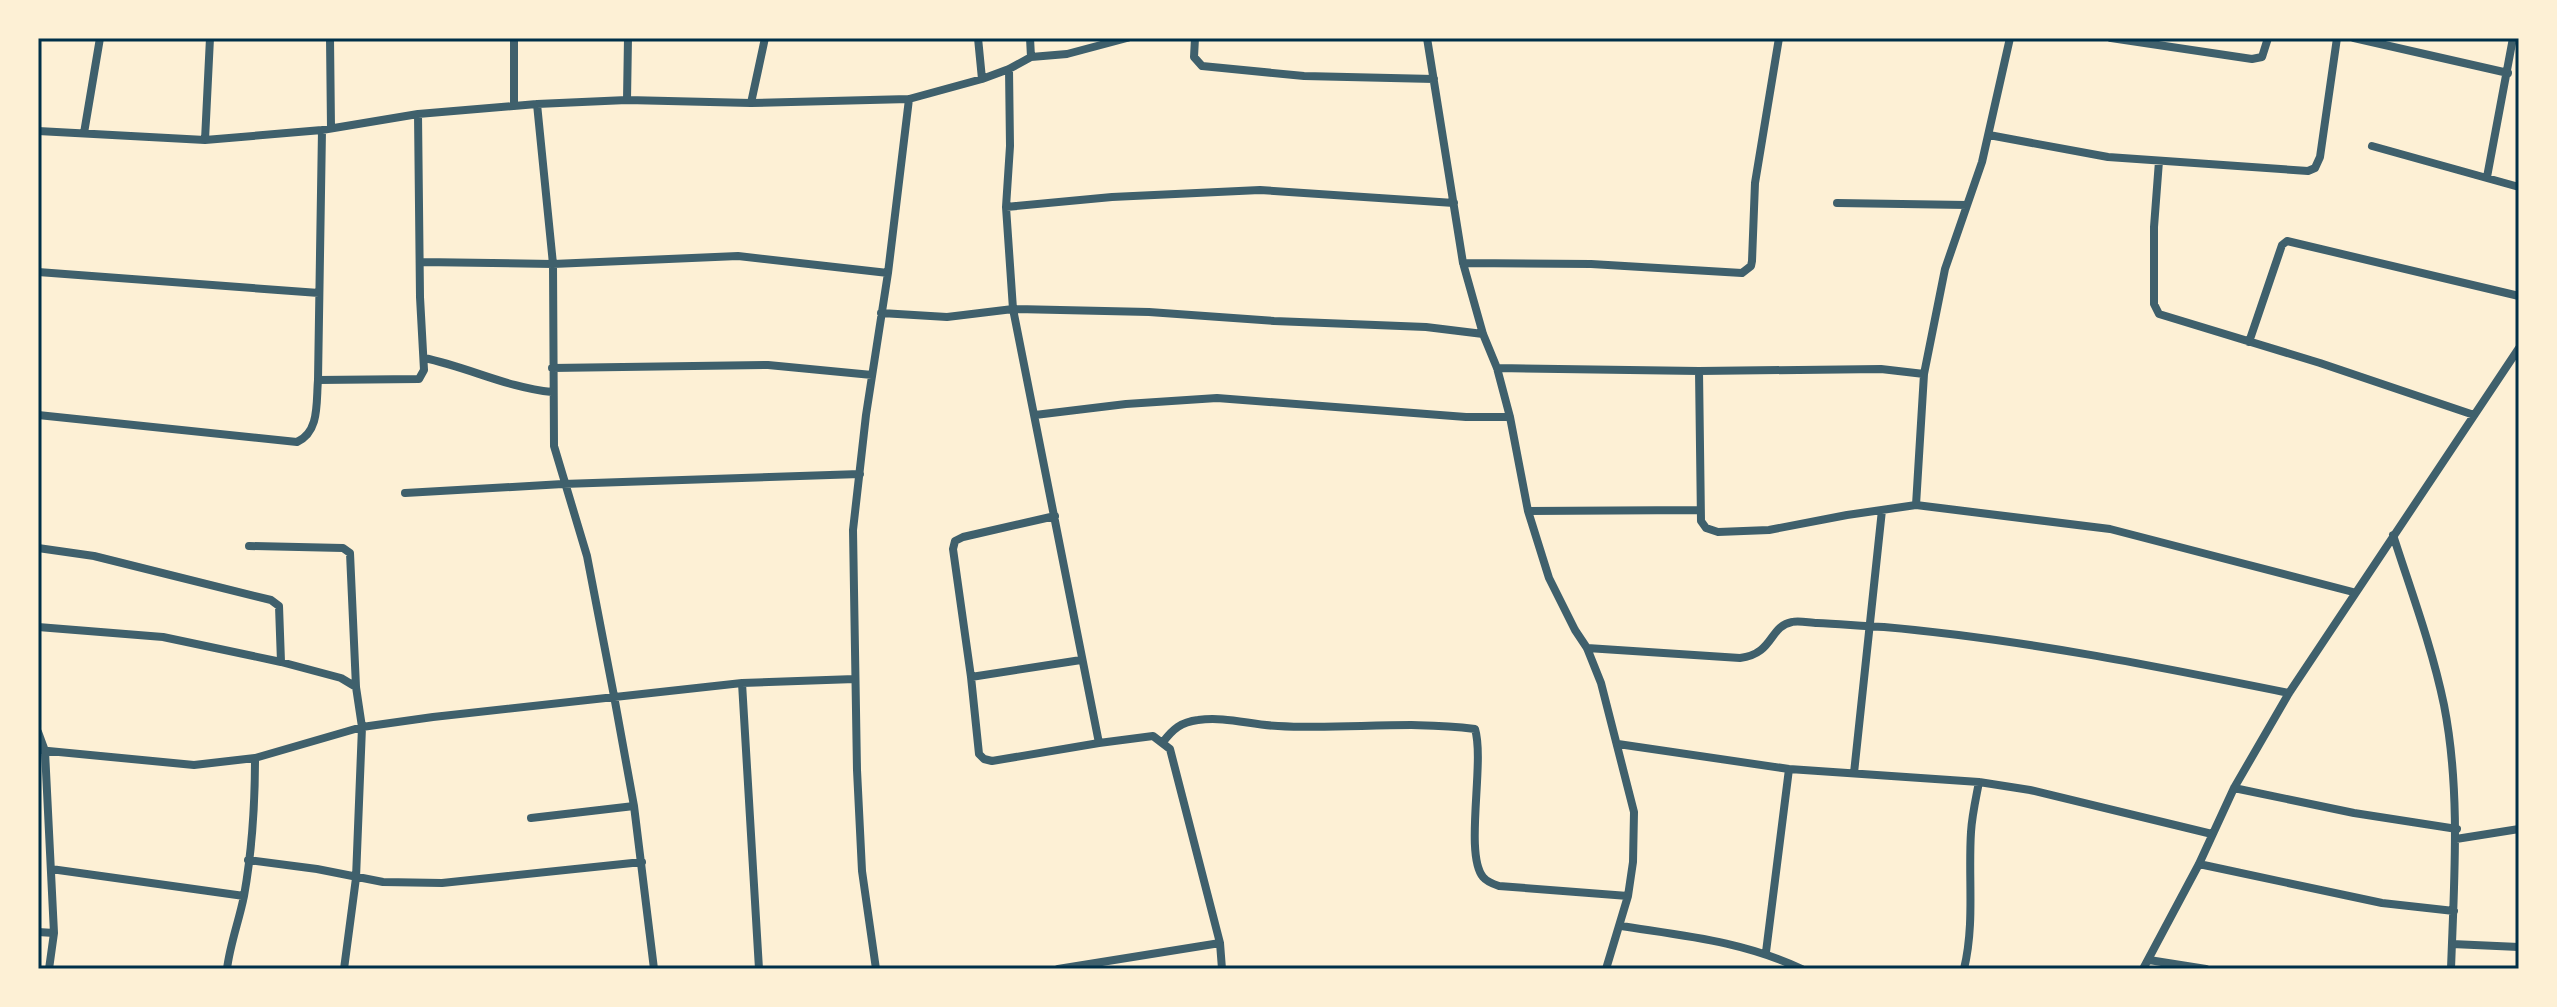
<svg xmlns="http://www.w3.org/2000/svg" width="2557" height="1007" viewBox="0 0 2557 1007" font-family="Manrope,sans-serif">
  <style>
    .lines { fill: none; stroke-linecap: round; stroke-linejoin: round }
    .minor { stroke: #3f606c; stroke-width: 8 }
    .neatline { fill: none; stroke: #003049; stroke-width: 3 }
  </style>
  <rect width="100%" height="100%" fill="#fdf0d5"/>
  <g class="lines">
    <path class="minor" d="M 330,38 L 331,128
      M 514,38 L 514,106
      M 978,38 L 982,79
      M 1030,38 L 1031,57
      M 1195,38 L 1194,57 L 1202,66 L 1304,76 L 1434,79
      M 1427,38 L 1463,263 L 1483,334 L 1497,368 L 1510,417 L 1528,511 L 1549,578 L 1575,630 L 1587,648 L 1601,683 L 1634,812 L 1633,862 L 1628,896 L 1606,969
      M 2111,38 L 2252,59 L 2262,57 L 2268,38
      M 2354,38 L 2508,73
      M 1009,69 L 1010,146 L 1006,207 L 1013,309 L 1099,743 L 1153,736 L 1170,749 L 1220,943 L 1222,969
      M 627,100 L 628,38
      M 751,103 L 765,38
      M 537,104 L 553,264 L 554,446 L 587,556 L 614,696 L 634,806 L 654,969
      M 38,131 L 205,140 L 322,130 L 418,114 L 537,104 L 627,100 L 751,103 L 909,99 L 982,79 L 1009,69 L 1031,57 L 1067,54 L 1127,38
      M 84,133 L 100,38
      M 1989,135 L 2108,157 L 2308,171 L 2315,168 L 2320,157 L 2337,38
      M 205,140 L 210,38
      M 2372,146 L 2519,187
      M 2159,161 L 2154,227 L 2154,304 L 2159,314 L 2320,363 L 2474,415
      M 2487,177 L 2513,38
      M 1837,203 L 1967,205
      M 1006,207 L 1112,197 L 1260,190 L 1454,203
      M 421,262 L 553,264 L 738,256 L 888,273
      M 1463,263 L 1591,264 L 1742,273 L 1751,266 L 1752,261 L 1755,183 L 1779,38
      M 38,272 L 319,293
      M 881,313 L 947,317 L 1013,309 L 1149,312 L 1274,321 L 1426,327 L 1483,334
      M 2249,342 L 2282,245 L 2287,241 L 2519,296
      M 424,358 C 468,367 508,388 552,392
      M 552,368 L 768,365 L 872,375
      M 1497,368 L 1699,371 L 1881,369 L 1924,374 L 1916,505
      M 1699,371 L 1701,521 L 1706,528 L 1718,532 L 1769,530 L 1847,515 L 1916,505 L 2110,529 L 2353,592
      M 1924,374 L 1945,269 L 1982,162 L 2010,38
      M 318,380 L 419,379 L 424,370 L 420,297 L 418,114
      M 38,415 L 297,442 C 320,432 316,402 318,380 L 322,130
      M 1035,415 L 1126,404 L 1217,398 L 1466,417 L 1510,417
      M 405,493 L 563,484 L 860,474
      M 1528,511 L 1700,510
      M 1055,516 L 963,537 L 955,541 L 953,549 L 971,677 L 979,754 L 984,759 L 992,761 L 1099,743
      M 2393,535 C 2411,591 2432,647 2444,705 C 2461,791 2454,882 2451,969
      M 249,546 L 343,548 L 350,553 L 356,687
      M 38,548 L 94,556 L 271,600 L 279,606 L 281,662
      M 38,627 L 163,637 L 281,662 L 341,678 L 356,687 L 362,727 L 356,878 L 344,969
      M 1587,648 L 1740,658 C 1774,654 1769,626 1792,622 C 1799,620 1810,623 1817,623 C 1839,624 1862,626 1884,627 C 2020,639 2155,666 2289,693
      M 971,677 L 1081,660
      M 742,683 L 759,969
      M 38,732 L 45,751 L 54,933 L 49,969
      M 1163,742 C 1173,729 1181,722 1198,720 C 1225,716 1251,725 1278,726 C 1343,730 1410,720 1475,729 C 1485,762 1464,854 1483,877 C 1487,882 1493,884 1499,886 L 1628,896
      M 1618,744 L 1789,769 L 1979,782 L 2030,790 L 2212,834
      M 38,750 L 194,765 L 255,758 L 362,727 L 433,717 L 742,683 L 855,679
      M 1854,773 L 1882,510
      M 2234,788 L 2354,813 L 2457,829
      M 531,818 L 634,806
      M 2456,839 L 2519,829
      M 248,860 L 317,869 L 383,882 L 442,883 L 642,862
      M 2199,864 L 2382,903 L 2454,911
      M 51,869 L 244,896
      M 1621,926 C 1685,936 1742,941 1802,969
      M 38,932 L 54,933
      M 2452,944 L 2519,947
      M 1766,952 L 1789,769
      M 2149,960 L 2206,969
      M 227,969 C 230,944 239,921 244,896 C 252,851 255,804 255,758
      M 876,969 L 862,871 L 857,770 L 853,530 L 866,415 L 888,273 L 909,99
      M 1058,969 L 1220,943
      M 1964,969 C 1975,923 1968,878 1971,832 C 1972,815 1976,798 1979,782
      M 2143,969 L 2199,864 L 2234,788 L 2289,693 L 2519,348"/>
  </g>
  <rect width="2557" height="1007" fill="none" stroke="#fdf0d5" stroke-width="80"/>
  <rect x="40" y="40" width="2477" height="927" class="neatline"/>
</svg>
